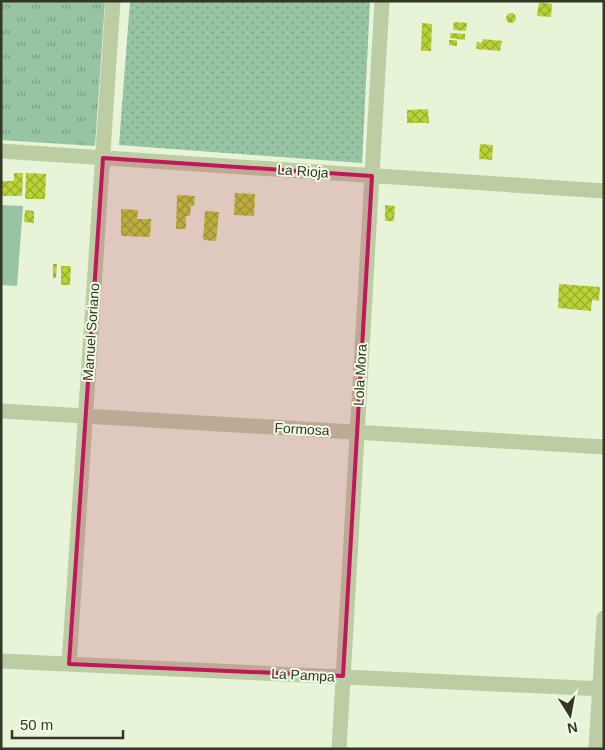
<svg xmlns="http://www.w3.org/2000/svg" width="605" height="750" viewBox="0 0 605 750" font-family="Arial,sans-serif">
  <style>
    .grass { fill: url(#grass-dots) }
    .park { fill: url(#park-tufts) }
    .pitch { fill: #97c4a2 }
    .building { fill: url(#building-cross-hatch) }
    .lines { fill: none; stroke-linecap: round; stroke-linejoin: round }
    .street { stroke: #bdcda3; stroke-width: 15 }
    .marked { fill: #c2185b; fill-opacity: 0.2; stroke: #c2185b; stroke-width: 4; stroke-linejoin: round }
    .labels { text-anchor: middle; stroke-width: 4; stroke-linejoin: round; paint-order: stroke }
    .street-label { font-size: 14px; fill: #333726; stroke: #f1fbe5 }
  </style>
  <defs>
    <pattern id="grass-dots" width="8" height="8" patternUnits="userSpaceOnUse" patternTransform="scale(1.25)"><rect width="8" height="8" fill="#97c4a2"/><path d="M2 2h.1M6 6h.1" fill="none" stroke="#7ca084" stroke-width="1.8" stroke-linecap="round"/></pattern>
    <pattern id="park-tufts" width="24" height="20" patternUnits="userSpaceOnUse" patternTransform="scale(1.25)"><rect width="24" height="20" fill="#97c4a2"/><path d="M3 7l-1-3M5 7V3M7 7l1-3M15 17l-1-3M17 17v-4M19 17l1-3" fill="none" stroke="#7ca084"/></pattern>
    <pattern id="building-cross-hatch" width="8" height="8" patternUnits="userSpaceOnUse" patternTransform="scale(1.25)"><rect width="8" height="8" fill="#b9d337"/><path d="M0 0l8 8M0 8l8-8" fill="none" stroke="#97ac2e"/></pattern>
  </defs>
  <rect width="100%" height="100%" fill="#e7f4d8"/>
  <path class="grass" d="M 130,1 L 370,1 L 362,163 L 119,145 Z"/>
  <path class="park" d="M 1,1 L 105,1 L 95,146 L 1,140 Z"/>
  <path class="pitch" d="M 1,205 L 23,206 L 17,286 L 1,285 Z"/>
  <path class="building" d="M 539,2 L 552,4 L 551,17 L 537,16 Z
    M506 18a5 5 0 1 1 10 0a5 5 0 1 1-10 0Z
    M 454,22 L 467,23 L 466,31 L 453,30 Z
    M 422,23 L 432,24 L 431,51 L 421,51 Z
    M 450,33 L 465,34 L 465,40 L 450,38 Z
    M 483,39 L 502,41 L 500,51 L 476,49 L 477,42 L 482,43 Z
    M 449,40 L 457,40 L 457,46 L 449,45 Z
    M 428,109 L 429,123 L 407,123 L 407,110 Z
    M 480,144 L 493,145 L 492,160 L 479,159 Z
    M 14,173 L 23,173 L 22,196 L 1,196 L 1,181 L 14,181 Z
    M 26,173 L 46,174 L 45,199 L 25,199 Z
    M 235,193 L 255,194 L 254,216 L 234,215 Z
    M 177,195 L 195,196 L 194,206 L 191,206 L 190,216 L 186,216 L 186,229 L 176,229 Z
    M 385,205 L 395,206 L 394,221 L 385,221 Z
    M 121,209 L 138,210 L 137,219 L 151,219 L 150,237 L 121,236 Z
    M 25,210 L 34,211 L 34,223 L 24,222 Z
    M 205,211 L 219,212 L 216,241 L 203,240 Z
    M 53,264 L 57,264 L 56,278 L 53,278 Z
    M 61,266 L 71,266 L 70,285 L 61,285 Z
    M 559,284 L 600,287 L 599,301 L 592,300 L 591,311 L 558,308 Z"/>
  <g class="lines">
    <path class="street" d="M 1,151 L 604,191
      M 1,411 L 604,447
      M 1,661 L 604,689
      M 69,664 L 113,1
      M 339,749 L 382,1
      M 596,749 L 604,618"/>
  </g>
  <path class="marked" d="M 103,158 L 372,176 L 343,676 L 69,664 Z"/>
  <g class="labels">
    <g class="street-label">
      <text transform="translate(303 171) rotate(4)" y="5">La Rioja</text>
      <text transform="translate(91 332) rotate(-86)" y="5">Manuel Soriano</text>
      <text transform="translate(360 375) rotate(-87)" y="5">Lola Mora</text>
      <text transform="translate(302 429) rotate(3)" y="5">Formosa</text>
      <text transform="translate(303 675) rotate(3)" y="5">La Pampa</text>
    </g>
  </g>
  <rect width="605" height="750" fill="none" stroke="#333726" stroke-width="5"/>
  <g transform="translate(570 715) rotate(169)" stroke="#f1fbe5" stroke-width="4" paint-order="stroke">
  <path d="M0-4L9 19L0 12L-9 19Z" fill="#333726"/>
  <text y="-8" font-size="14" font-weight="bold" text-anchor="middle" fill="#333726">N</text>
  </g>
  <path d="M12 730v8h111v-8" fill="none" stroke="#333726" stroke-width="2.5"/>
  <text x="20" y="730" font-size="15" fill="#333726" stroke="#f1fbe5" stroke-width="4" paint-order="stroke">50 m</text>
</svg>
